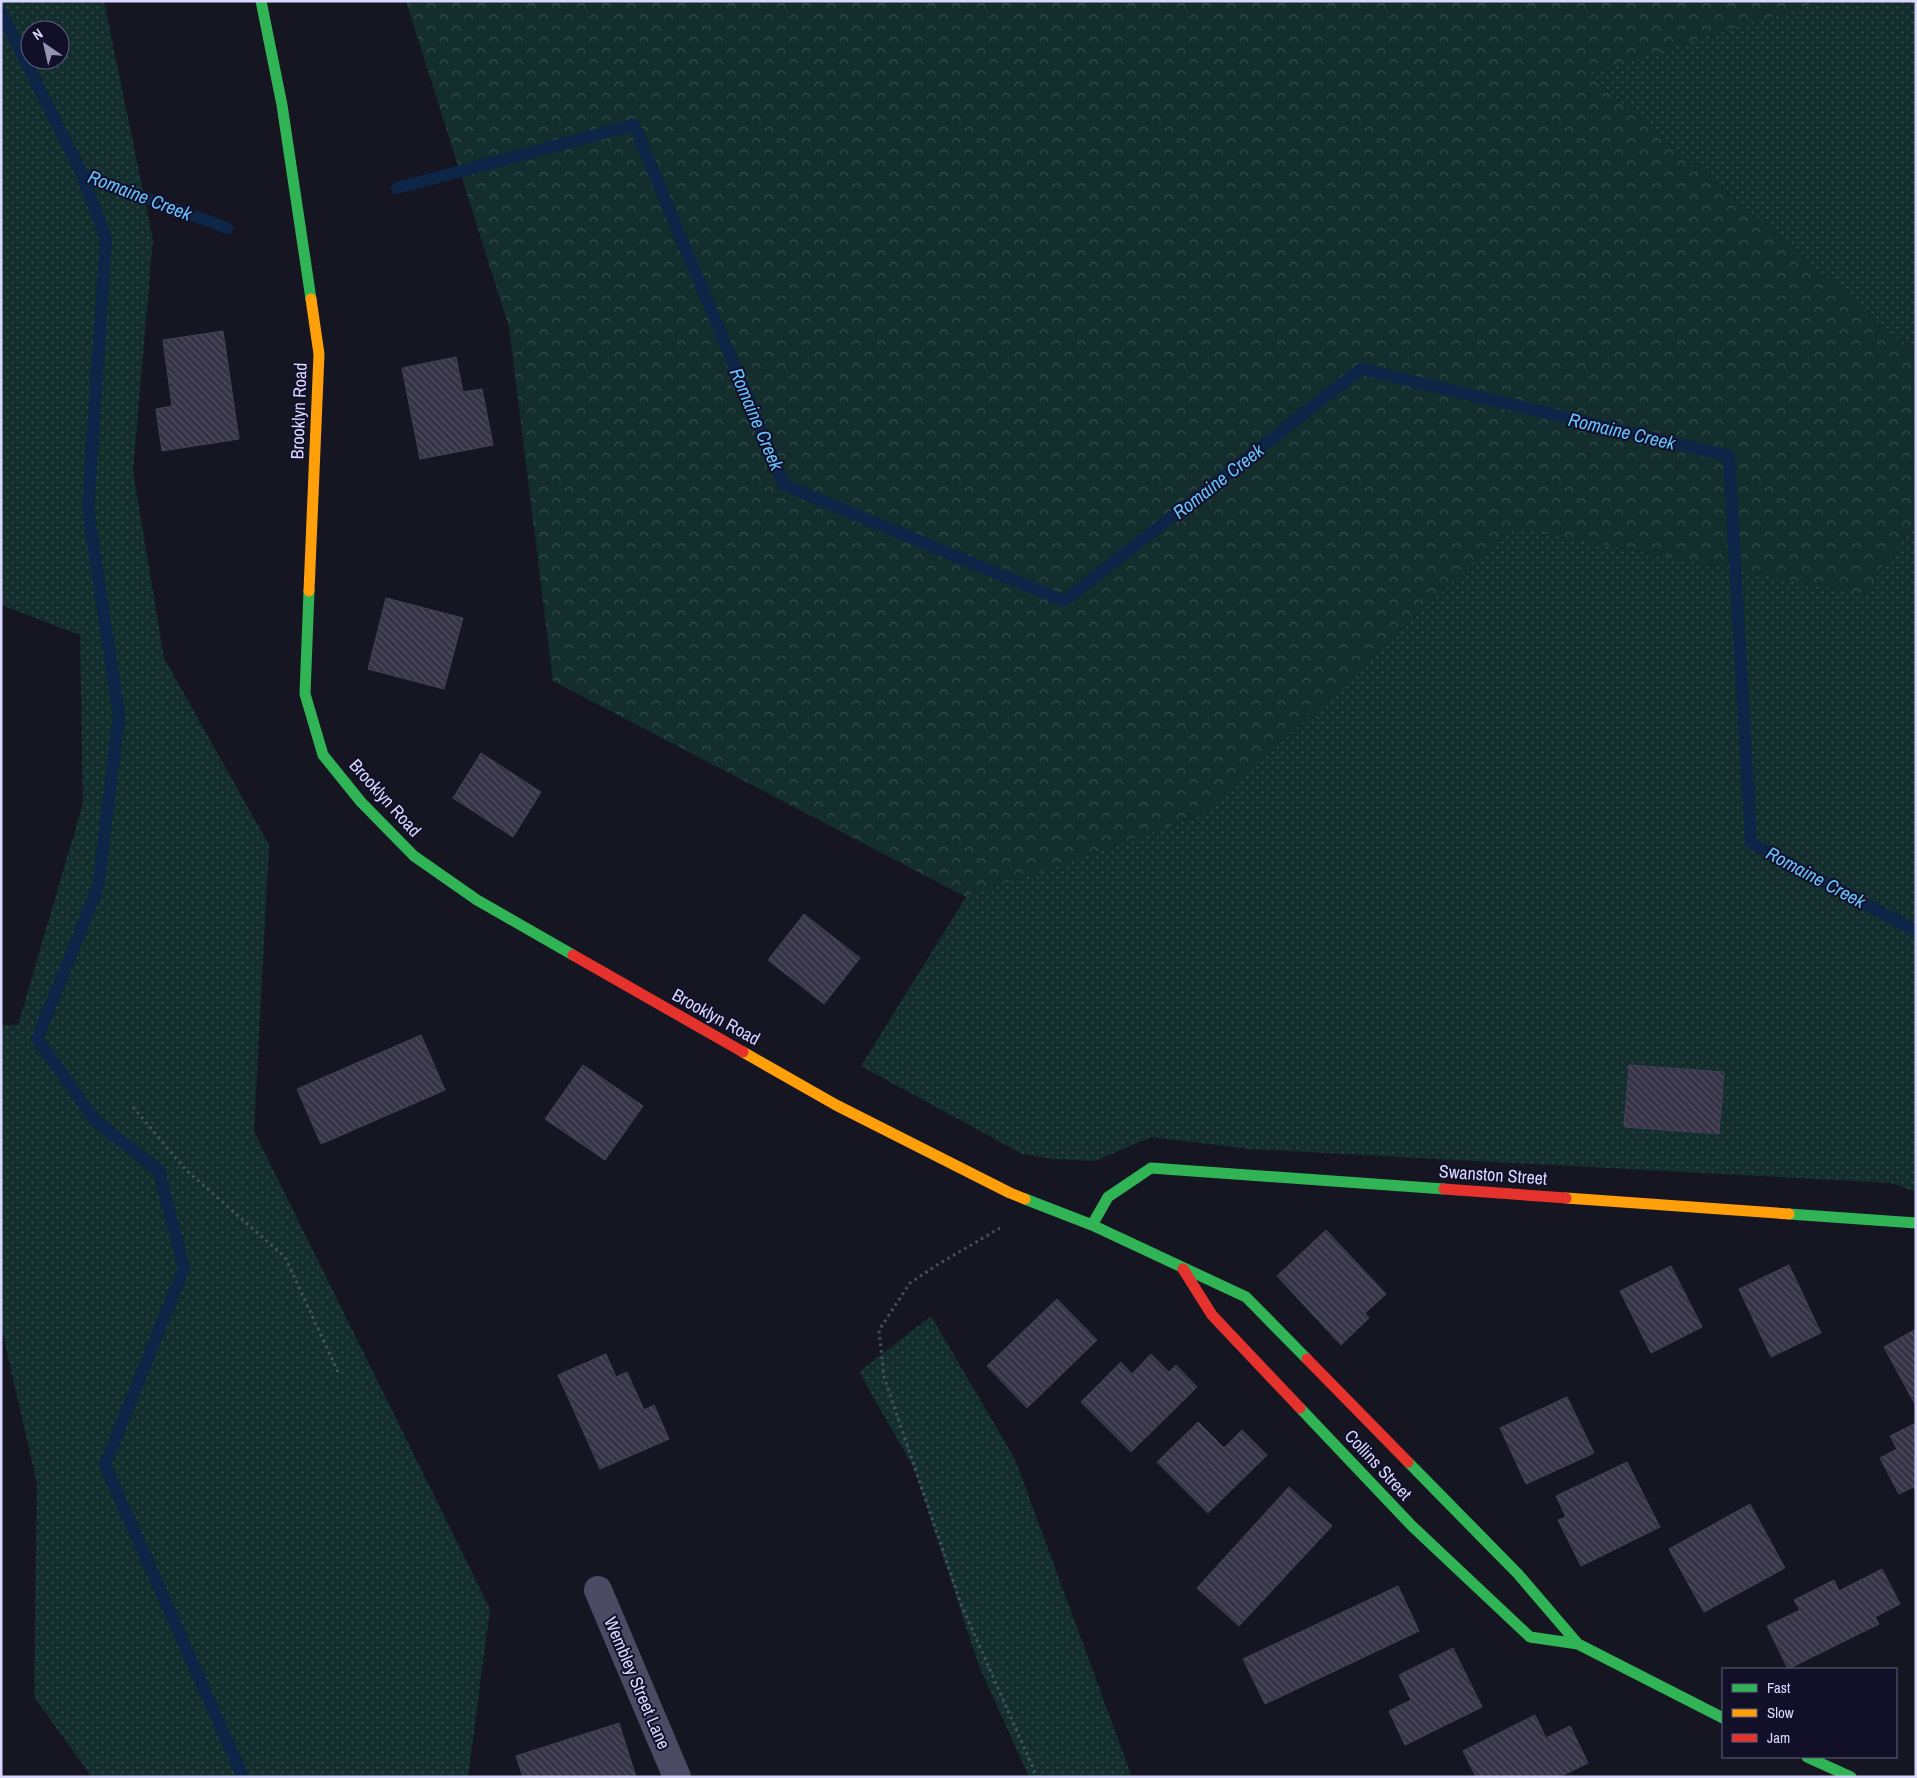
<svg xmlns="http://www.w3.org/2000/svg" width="1917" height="1778" viewBox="0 0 1917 1778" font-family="'Archivo Narrow',sans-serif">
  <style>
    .green { fill: url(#green-dots); fill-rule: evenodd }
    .forest { fill: url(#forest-crowns) }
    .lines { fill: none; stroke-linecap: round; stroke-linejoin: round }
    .stream { stroke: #0d2547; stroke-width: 12 }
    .building { fill: url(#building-back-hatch); stroke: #434156 }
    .path { stroke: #44525f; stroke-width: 3; stroke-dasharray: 2.5 4; stroke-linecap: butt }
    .street { stroke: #4a4b63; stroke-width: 28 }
    .fast { stroke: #30b455; stroke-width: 11 }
    .slow { stroke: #ff9f0a; stroke-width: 11 }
    .jam { stroke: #e5322d; stroke-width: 11 }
    .labels { text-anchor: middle; stroke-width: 4; stroke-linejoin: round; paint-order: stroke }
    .street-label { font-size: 18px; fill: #d9d7ff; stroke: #121028 }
    .water-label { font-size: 19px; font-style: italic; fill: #65c2ff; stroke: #121028 }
  </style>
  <defs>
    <pattern id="green-dots" width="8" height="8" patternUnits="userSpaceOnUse" patternTransform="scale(1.25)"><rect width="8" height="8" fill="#132e2d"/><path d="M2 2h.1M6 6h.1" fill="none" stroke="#354c4c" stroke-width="1.8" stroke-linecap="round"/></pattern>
    <pattern id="forest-crowns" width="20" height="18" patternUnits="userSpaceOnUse" patternTransform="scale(1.25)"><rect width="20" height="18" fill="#132e2d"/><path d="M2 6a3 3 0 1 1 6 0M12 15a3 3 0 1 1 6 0" fill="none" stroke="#354c4c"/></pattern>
    <pattern id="building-back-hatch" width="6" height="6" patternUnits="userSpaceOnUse" patternTransform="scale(1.25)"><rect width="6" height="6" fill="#353345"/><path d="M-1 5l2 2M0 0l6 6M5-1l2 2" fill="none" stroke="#525061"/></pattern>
  </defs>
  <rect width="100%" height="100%" fill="#161622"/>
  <path class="green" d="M 1,1 L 104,1 L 153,240 L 133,471 L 164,658 L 269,845 L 254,1131 L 490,1609 L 468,1777 L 92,1777 L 34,1697 L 37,1484 L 1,1326 L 1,1025 L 18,1025 L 83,803 L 80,635 L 1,605 ZM 30,30 L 60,30 L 60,60 L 30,60 Z
    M 1821,1 L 1916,1 L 1916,353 L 1587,73 Z
    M 1916,522 L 1916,1192 L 1891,1183 L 1250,1149 L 1151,1137 L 1095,1161 L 1053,1159 L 1022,1154 L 861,1066 L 966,897 L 1205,814 L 1511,527 L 1863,594 Z
    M 931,1316 L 1015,1459 L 1132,1777 L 1029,1777 L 979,1666 L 915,1470 L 859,1372 Z"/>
  <path class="forest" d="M 406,1 L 1821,1 L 1588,74 L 1916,353 L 1916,522 L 1863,594 L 1511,527 L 1205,814 L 966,897 L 553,681 L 509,327 Z"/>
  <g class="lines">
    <path class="stream" d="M 1,12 L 82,174 L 227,228
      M 82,174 L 106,239 L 88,508 L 119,716 L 98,887 L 37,1039 L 96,1121 L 159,1171 L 184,1268 L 105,1465 L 243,1777
      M 397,188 L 634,125 L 784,485 L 1064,601 L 1361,369 L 1729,456 L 1751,843 L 1916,931"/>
  </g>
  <path class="building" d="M 223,331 L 239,439 L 162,451 L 156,409 L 172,406 L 163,340 Z
    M 456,357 L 463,392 L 482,389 L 493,445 L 420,459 L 402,368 Z
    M 386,598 L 463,618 L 444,689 L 368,669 Z
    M 481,753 L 541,792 L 513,837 L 453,798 Z
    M 804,914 L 860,958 L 824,1004 L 768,960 Z
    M 421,1035 L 445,1090 L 321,1144 L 297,1089 Z
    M 583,1065 L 643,1106 L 605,1160 L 545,1119 Z
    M 1629,1065 L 1724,1072 L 1719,1134 L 1624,1127 Z
    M 1326,1230 L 1386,1294 L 1365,1313 L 1369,1318 L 1341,1345 L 1277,1276 Z
    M 1789,1265 L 1821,1333 L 1771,1357 L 1739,1289 Z
    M 1671,1266 L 1702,1327 L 1651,1353 L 1620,1291 Z
    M 1057,1299 L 1097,1340 L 1027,1408 L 987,1366 Z
    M 1916,1329 L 1916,1406 L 1884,1347 Z
    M 606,1354 L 616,1377 L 627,1372 L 644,1410 L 654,1405 L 669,1439 L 600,1469 L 558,1375 Z
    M 1151,1354 L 1169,1372 L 1176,1365 L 1197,1387 L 1131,1452 L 1081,1402 L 1121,1362 L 1132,1374 Z
    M 1567,1397 L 1594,1453 L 1526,1484 L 1500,1428 Z
    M 1198,1422 L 1224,1448 L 1242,1430 L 1267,1455 L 1208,1513 L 1157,1462 Z
    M 1914,1424 L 1916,1427 L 1916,1492 L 1913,1487 L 1899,1494 L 1880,1458 L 1897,1449 L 1890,1436 Z
    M 1627,1462 L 1660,1527 L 1581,1566 L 1558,1520 L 1566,1517 L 1556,1496 Z
    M 1289,1487 L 1332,1526 L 1239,1626 L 1197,1588 Z
    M 1750,1504 L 1785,1568 L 1704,1612 L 1669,1549 Z
    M 1882,1569 L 1900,1604 L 1875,1617 L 1879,1624 L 1788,1669 L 1767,1626 L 1800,1610 L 1794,1600 L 1834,1580 L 1839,1591 Z
    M 1398,1586 L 1419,1631 L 1265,1704 L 1243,1659 Z
    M 1453,1648 L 1482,1707 L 1405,1745 L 1389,1711 L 1411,1700 L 1399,1675 Z
    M 1535,1715 L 1546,1738 L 1570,1726 L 1588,1763 L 1559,1777 L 1476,1777 L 1463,1751 Z
    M 619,1723 L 636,1777 L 523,1777 L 516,1756 Z"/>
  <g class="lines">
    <path class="path" d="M 133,1107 L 186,1170 L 285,1257 L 338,1372
      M 1000,1228 L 937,1265 L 910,1283 L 879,1330 L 884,1377 L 961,1604 L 1037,1777"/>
    <path class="street" d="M 598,1590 L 677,1777"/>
    <path class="fast" d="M 261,1 L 282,105 L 311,299
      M 309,591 L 305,694 L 323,755 L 361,802 L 414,856 L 477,900 L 573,955
      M 1025,1199 L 1092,1225 L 1246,1297 L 1307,1359
      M 1789,1214 L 1916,1223
      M 1092,1225 L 1108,1197 L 1151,1168 L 1444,1189
      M 1300,1408 L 1412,1526 L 1530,1637 L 1578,1644 L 1723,1718
      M 1408,1462 L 1518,1574 L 1578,1644
      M 1807,1757 L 1851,1777"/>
    <path class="slow" d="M 309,591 L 319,354 L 311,299
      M 743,1052 L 836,1105 L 1010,1193 L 1025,1199
      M 1566,1198 L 1789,1214"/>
    <path class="jam" d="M 573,955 L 743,1052
      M 1444,1189 L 1566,1198
      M 1183,1269 L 1212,1315 L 1300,1408
      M 1307,1359 L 1408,1462"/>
  </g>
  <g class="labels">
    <g class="street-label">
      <text transform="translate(299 411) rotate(-88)" y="6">Brooklyn Road</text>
      <text transform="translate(385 798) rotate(48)" y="6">Brooklyn Road</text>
      <text transform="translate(716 1017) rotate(29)" y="6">Brooklyn Road</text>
      <text transform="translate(1493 1175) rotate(4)" y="6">Swanston Street</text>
      <text transform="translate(1378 1465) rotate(47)" y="6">Collins Street</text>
      <text transform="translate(637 1683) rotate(67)" y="6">Wembley Street Lane</text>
    </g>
    <g class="water-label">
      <text transform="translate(140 195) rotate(21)" y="7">Romaine Creek</text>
      <text transform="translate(757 419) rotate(67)" y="7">Romaine Creek</text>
      <text transform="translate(1622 431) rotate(13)" y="7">Romaine Creek</text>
      <text transform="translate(1218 481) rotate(-38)" y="7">Romaine Creek</text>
      <text transform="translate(1816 877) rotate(28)" y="7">Romaine Creek</text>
    </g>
  </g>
  <rect width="1917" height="1778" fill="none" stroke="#d9d7ff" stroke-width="5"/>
  <rect x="1722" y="1668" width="175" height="90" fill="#121028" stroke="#62607e"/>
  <rect x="1732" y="1684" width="25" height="8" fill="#30b455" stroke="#62607e"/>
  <text x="1767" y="1693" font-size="15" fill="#d9d7ff">Fast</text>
  <rect x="1732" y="1709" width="25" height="8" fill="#ff9f0a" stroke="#62607e"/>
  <text x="1767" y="1718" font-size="15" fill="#d9d7ff">Slow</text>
  <rect x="1732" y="1734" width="25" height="8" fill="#e5322d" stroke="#62607e"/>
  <text x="1767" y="1743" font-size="15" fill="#d9d7ff">Jam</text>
  <g transform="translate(45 45) rotate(326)"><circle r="24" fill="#121028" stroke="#62607e"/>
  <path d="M0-4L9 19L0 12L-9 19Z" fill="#9593b2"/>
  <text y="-8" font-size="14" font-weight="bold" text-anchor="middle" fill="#d9d7ff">N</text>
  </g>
</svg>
